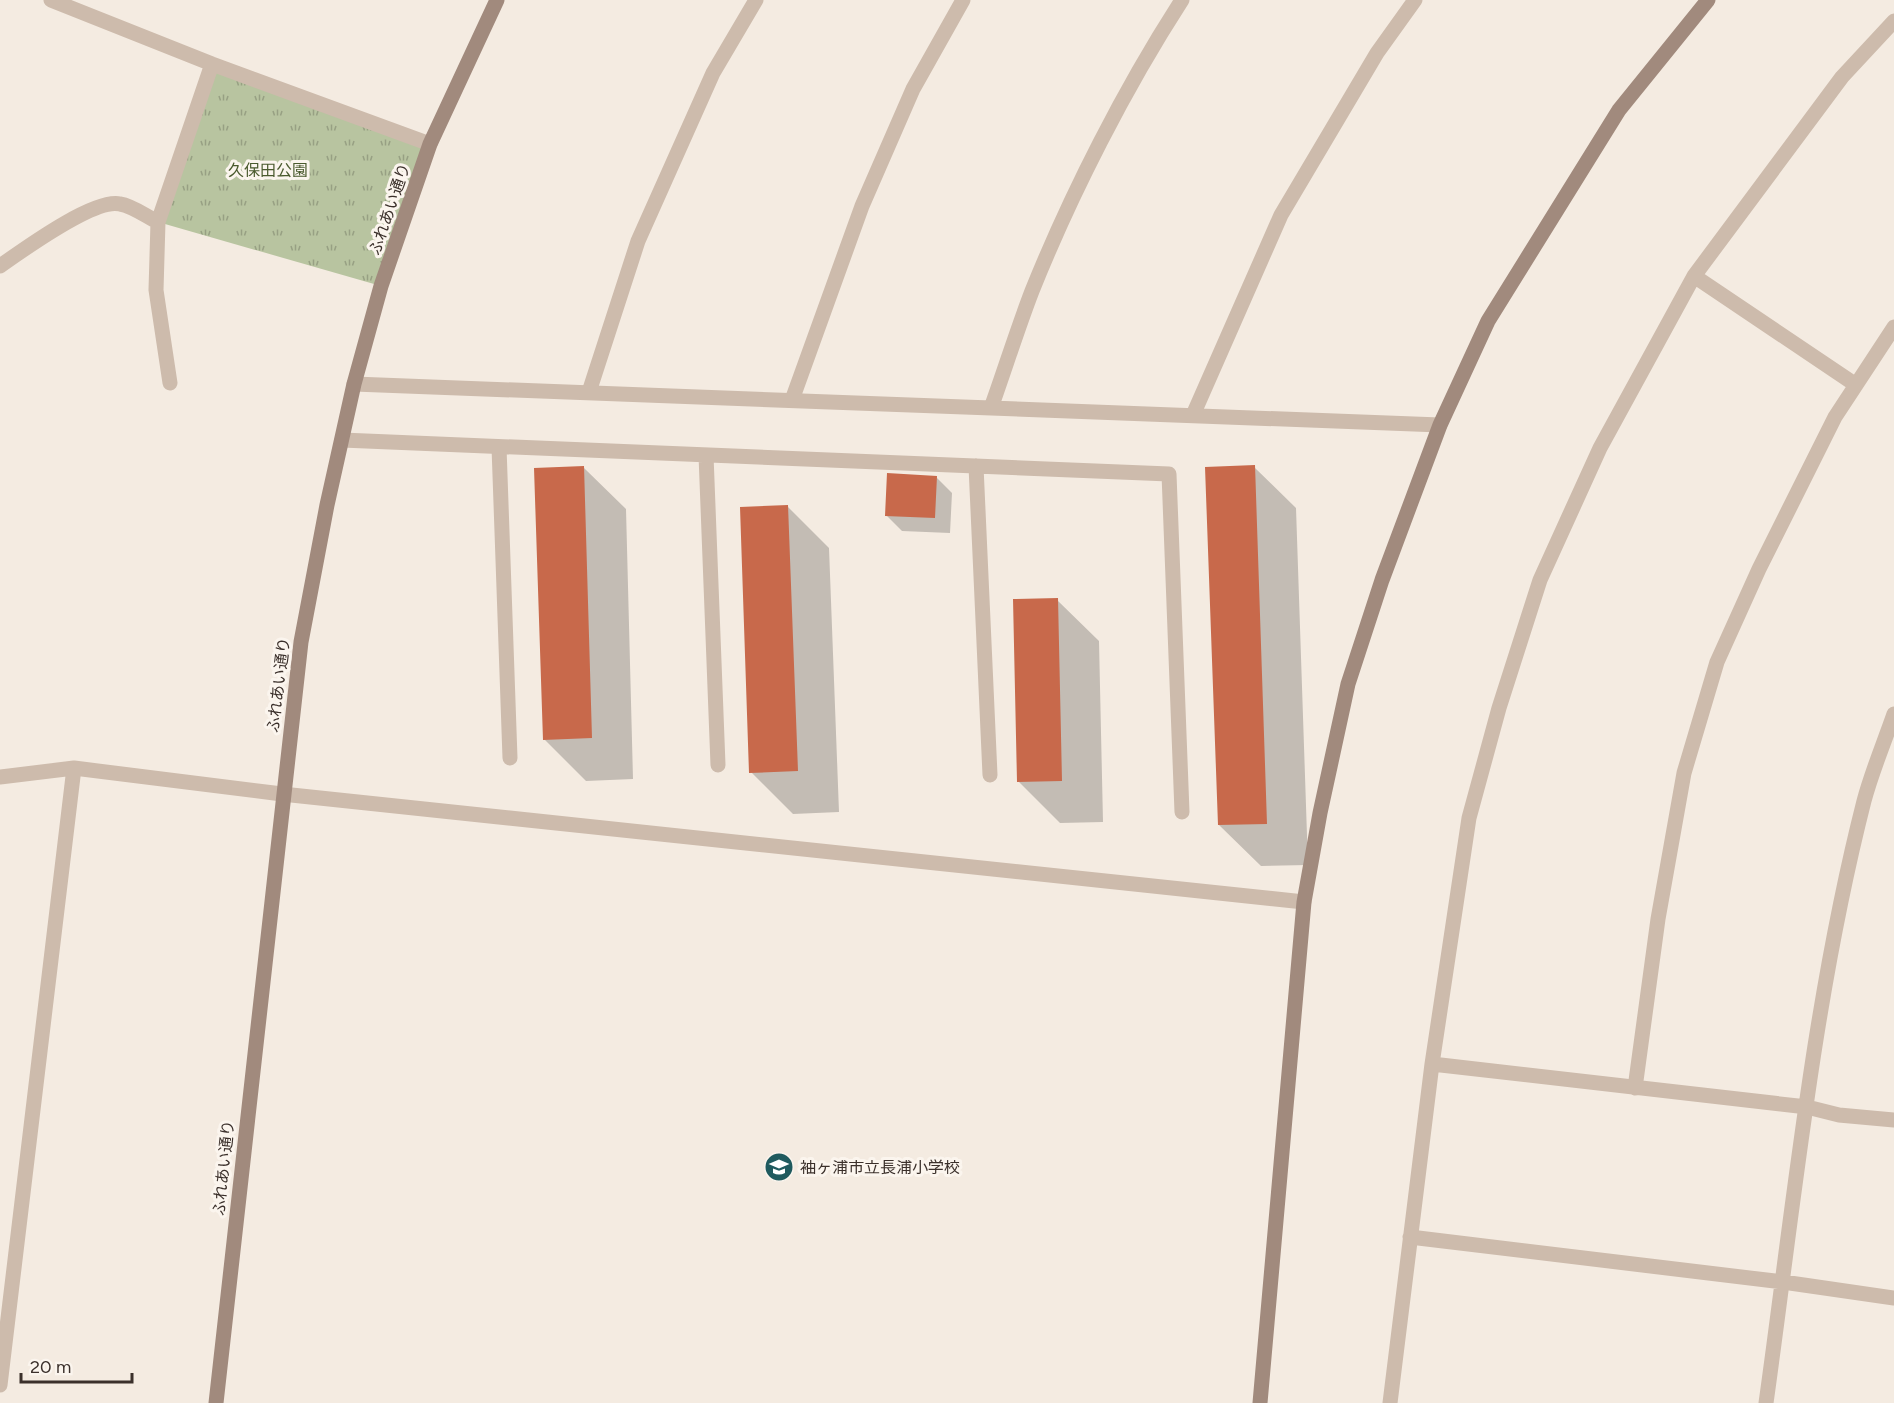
<svg xmlns="http://www.w3.org/2000/svg" width="1894" height="1403" viewBox="0 0 1894 1403" font-family="Figtree,'Noto Sans JP',sans-serif">
  <style>
    .park { fill: url(#park-tufts) }
    .shadow { fill: #0003 }
    .building { fill: #c8694b }
    .lines { fill: none; stroke-linecap: round; stroke-linejoin: round }
    .lane { stroke: #cdbbac; stroke-width: 15 }
    .street { stroke: #cdbbac; stroke-width: 15 }
    .secondary { stroke: #a18a7d; stroke-width: 15 }
    .labels { text-anchor: middle; stroke-width: 6; stroke-linejoin: round; paint-order: stroke }
    .park-label { font-size: 16px; fill: #4a5a2e; stroke: #fbf5ee }
    .street-label { font-size: 16px; fill: #3b302b; stroke: #fbf5ee }
    .poi-label { font-size: 16px; fill: #3b302b; stroke: #fbf5ee; text-anchor: start }
  </style>
  <defs>
    <pattern id="park-tufts" width="24" height="20" patternUnits="userSpaceOnUse" patternTransform="scale(1.5)"><rect width="24" height="20" fill="#b8c4a0"/><path d="M3 7l-1-3M5 7V3M7 7l1-3M15 17l-1-3M17 17v-4M19 17l1-3" fill="none" stroke="#97a083"/></pattern>
  </defs>
  <rect width="100%" height="100%" fill="#f4ebe1"/>
  <path class="park" d="M 212,64 L 430,144 L 381,286 L 158,222 Z"/>
  <path class="shadow" d="M 1254,467 L 1296,508 L 1308,865 L 1261,866 L 1219,825 Z
    M 584,468 L 626,509 L 633,779 L 586,781 L 544,739 Z
    M 936,477 L 952,493 L 950,533 L 902,531 L 886,515 Z
    M 787,506 L 829,548 L 839,812 L 793,814 L 751,772 Z
    M 1057,600 L 1099,641 L 1103,822 L 1060,823 L 1018,781 Z"/>
  <path class="building" d="M 1255,465 L 1267,824 L 1218,825 L 1205,467 Z
    M 584,466 L 592,738 L 543,740 L 534,468 Z
    M 887,473 L 937,476 L 935,518 L 885,516 Z
    M 788,505 L 798,771 L 749,773 L 740,507 Z
    M 1058,598 L 1062,781 L 1017,782 L 1013,599 Z"/>
  <g class="lines">
    <path class="lane" d="M 342,440 L 1169,474 L 1182,812
      M 499,447 L 510,758
      M 706,455 L 718,765
      M 976,466 L 990,775"/>
    <path class="street" d="M 51,0 L 212,64 L 430,144
      M 0,266 C 23,250 94,198 120,204 C 133,206 147,217 158,222
      M 1694,276 L 1856,385
      M 170,383 L 156,290 L 158,222 L 212,64
      M 354,384 L 1440,425
      M 589,392 L 638,241 L 713,73 L 756,0
      M 792,400 L 862,206 L 913,89 L 963,0
      M 991,408 C 1005,369 1017,330 1032,291 C 1071,194 1125,88 1182,0
      M 1193,415 L 1281,215 L 1377,53 L 1415,0
      M 0,777 L 74,768 L 282,794 L 1304,902
      M 1432,1064 L 1807,1107 L 1839,1115 L 1894,1120
      M 1635,1088 L 1658,919 L 1684,773 L 1717,662 L 1759,569 L 1835,417 L 1894,327
      M 1410,1237 L 1783,1282 L 1894,1298
      M 0,1385 L 74,768
      M 1390,1403 L 1432,1064 L 1469,818 L 1499,708 L 1540,580 L 1600,448 L 1694,276 L 1842,77 L 1894,21
      M 1766,1403 C 1794,1202 1814,997 1864,801 C 1872,771 1884,743 1894,714"/>
    <path class="secondary" d="M 216,1403 L 301,642 L 327,505 L 354,384 L 381,286 L 430,144 L 497,0
      M 1260,1403 L 1304,902 L 1320,813 L 1348,684 L 1382,580 L 1440,425 L 1488,321 L 1619,110 L 1708,0"/>
  </g>
  <defs>
    <g id="school-disc" transform="scale(1.5)"><circle r="9.5" fill="#1f5a5e" stroke="#fbf5ee"/><path d="M0-5L7-2L0 1L-7-2ZM-4 1L0 2.5L4 1V4Q0 6-4 4Z" fill="#fff"/></g>
  </defs>
  <g fill-rule="evenodd">
    <use href="#school-disc" x="779" y="1167"/>
  </g>
  <g class="labels">
    <g class="park-label">
      <text x="268" y="176">久保田公園</text>
    </g>
    <g class="street-label">
      <text transform="translate(389 209) rotate(-71)" y="6">ふれあい通り</text>
      <text transform="translate(278 685) rotate(-83)" y="6">ふれあい通り</text>
      <text transform="translate(223 1168) rotate(-84)" y="6">ふれあい通り</text>
    </g>
    <g class="poi-label">
      <text x="800" y="1173">袖ヶ浦市立長浦小学校</text>
    </g>
  </g>
  <path d="M21 1373v9h111v-9" fill="none" stroke="#3b302b" stroke-width="3"/>
  <text x="30" y="1373" font-size="18" fill="#3b302b" stroke="#fbf5ee" stroke-width="4.5" paint-order="stroke">20 m</text>
</svg>
